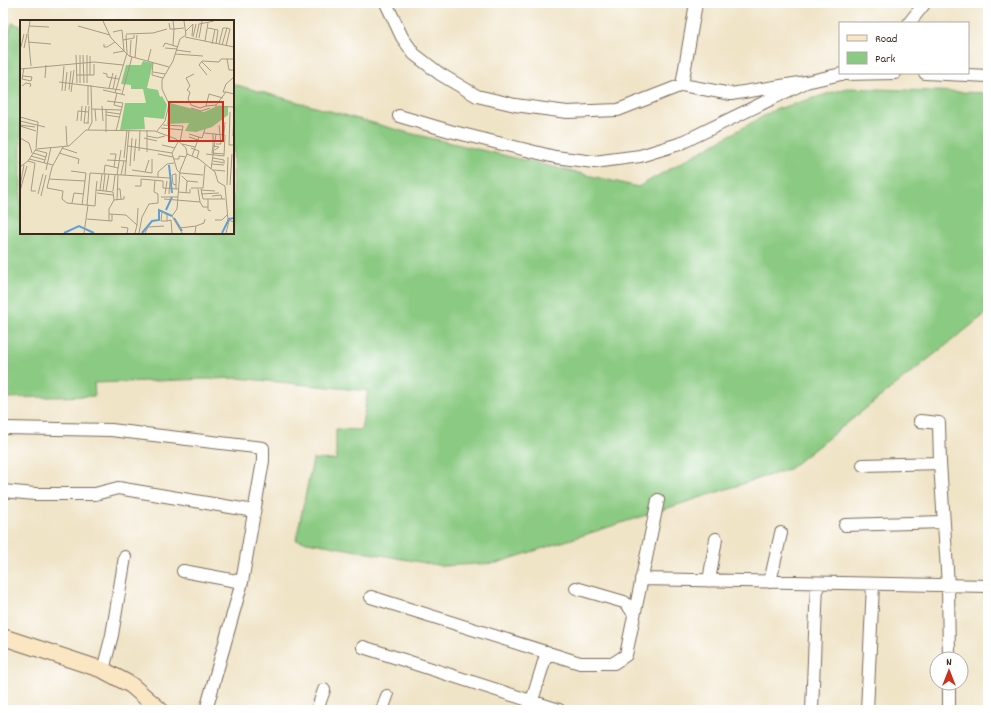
<svg xmlns="http://www.w3.org/2000/svg" width="991" height="713" viewBox="0 0 991 713" font-family="Dekko,sans-serif">
  <style>
    .green { fill: #8bca82; stroke: #637a50 }
    .lines { fill: none; stroke-linecap: round; stroke-linejoin: round }
    .street-casing { stroke: #7a6b59; stroke-width: 14 }
    .secondary-casing { stroke: #7a6b59; stroke-width: 18 }
    .street { stroke: #fff; stroke-width: 12 }
    .secondary { stroke: #fbe6c3; stroke-width: 16 }
    .inset-river { fill: none; stroke: #5fa1d3; stroke-width: 2 }
    .inset-road { fill: none; stroke: #a89a83; stroke-width: 1 }
    .view { fill: #c8321e; fill-opacity: 0.15; stroke: #c8321e; stroke-width: 2 }
    .inset-edge { fill: none; stroke: #3b2a1e; stroke-width: 2 }
  </style>
  <rect width="100%" height="100%" fill="#fff"/>
  <filter id="ink" filterUnits="userSpaceOnUse"><feTurbulence type="fractalNoise" baseFrequency=".025" numOctaves="2"/><feDisplacementMap in="SourceGraphic" scale="8" xChannelSelector="R" yChannelSelector="G"/><feConvolveMatrix kernelMatrix="1 2 1 2 8 2 1 2 1" color-interpolation-filters="sRGB"/></filter>
  <filter id="wash" filterUnits="userSpaceOnUse"><feTurbulence type="fractalNoise" baseFrequency=".012" numOctaves="4" result="noise"/><feDisplacementMap in="SourceGraphic" scale="16" xChannelSelector="R" yChannelSelector="G"/><feGaussianBlur stdDeviation="0.9" result="paint"/><feColorMatrix in="noise" values="0 0 0 0 0 0 0 0 0 0 0 0 0 0 0 0 0 1.4 0 .05"/><feComposite in="paint" operator="in"/></filter>
  <g filter="url(#wash)">
    <rect width="100%" height="100%" fill="#f0e4c7"/>
    <path class="green" d="M 12,23 L 21,26 L 21,233 L 233,233 L 233,84 L 405,132 L 638,187 L 774,110 L 847,88 L 988,93 L 988,312 L 789,469 L 497,563 L 442,566 L 296,540 L 313,459 L 336,460 L 336,429 L 361,430 L 368,391 L 238,378 L 94,383 L 95,396 L 3,398 L 3,54 Z"/>
  </g>
  <g filter="url(#ink)">
    <g class="lines">
      <g class="street-casing">
        <path id="street" d="M 386,3 L 402,37 L 414,54 L 440,74 L 477,96 L 515,105 L 567,112 L 618,110 L 682,85 L 696,3
          M 909,23 L 925,3
          M 925,73 L 988,76
          M 843,74 L 895,73
          M 682,85 L 731,94 L 806,82 L 846,73
          M 399,116 L 450,131 L 555,157 L 594,162 L 640,156 L 679,144 L 806,82
          M 920,421 L 939,423 L 940,463 L 948,585 L 949,659
          M 3,428 L 111,430 L 263,448 L 263,461 L 242,582 L 206,710
          M 863,465 L 940,463
          M 3,491 L 35,494 L 95,494 L 118,488 L 254,511
          M 845,525 L 943,522
          M 183,571 L 242,582
          M 641,579 L 988,586
          M 709,581 L 716,539
          M 770,582 L 781,533
          M 576,588 L 624,602 L 629,607 L 634,614
          M 371,597 L 580,663 L 614,663 L 626,655 L 658,500
          M 363,647 L 559,710
          M 103,670 L 112,635 L 125,557
          M 949,683 L 949,710
          M 317,710 L 324,690
          M 382,710 L 387,696
          M 529,710 L 547,652
          M 812,710 L 817,584
          M 867,710 L 873,585"/>
      </g>
      <g class="secondary-casing">
        <path id="secondary" d="M 3,637 L 103,670 L 131,685 L 160,710"/>
      </g>
      <use href="#street" class="street"/>
      <use href="#secondary" class="secondary"/>
    </g>
  </g>
  <g transform="translate(20 20)">
    <rect width="214" height="214" fill="#f0e4c7"/>
    <path d="M 123,41 L 133,43 L 127,68 L 138,70 L 140,77 L 142,76 L 147,85 L 144,99 L 124,97 L 125,109 L 100,110 L 105,83 L 126,83 L 123,69 L 111,69 L 111,65 L 101,64 L 106,45 L 121,45 ZM 150,83 L 184,92 L 195,87 L 208,87 L 208,95 L 192,107 L 176,112 L 165,111 L 169,103 L 147,104 Z" fill="#8bca82"/>
    <path class="inset-river" d="M 149,145 L 152,173M 146,190 L 152,177M 154,198 L 162,211M 44,213 L 59,206 L 74,213M 122,213 L 132,201 L 139,200 L 139,190 L 152,196M 202,213 L 209,199 L 214,198"/>
    <path class="inset-road" d="M 10,1 L 8,13 L 11,46M 83,1 L 91,18 L 109,36 L 149,47M 153,1 L 154,9 L 164,8M 149,3 L 150,9 L 154,9 L 153,25M 9,6 L 29,7M 58,6 L 90,15M 188,8 L 198,10 L 196,24M 166,11 L 173,4 L 172,16M 106,14 L 133,13 L 147,9M 165,17 L 214,27M 173,17 L 176,4M 176,18 L 179,4 L 194,1M 179,18 L 182,1M 103,20 L 114,18 L 114,15M 185,21 L 188,3M 8,22 L 31,24M 84,24 L 84,27 L 87,27 L 95,22M 192,24 L 195,9M 199,24 L 203,8 L 207,8M 202,25 L 207,8M 206,26 L 210,9 L 207,8M 1,27 L 4,14M 143,27 L 145,23 L 158,27M 4,28 L 7,14M 145,28 L 157,29M 156,30 L 171,32M 93,33 L 104,31 L 102,10 L 93,12M 155,34 L 183,36M 56,35 L 57,63M 60,35 L 60,63M 63,35 L 64,63M 67,35 L 67,63M 70,36 L 70,55M 110,37 L 111,20M 115,38 L 117,15M 207,39 L 209,50 L 214,50M 128,41 L 131,29M 133,42 L 132,55 L 143,58M 182,42 L 191,51M 0,49 L 74,42 L 103,45M 133,52 L 145,54M 83,53 L 87,54 L 87,57 L 99,59M 174,54 L 166,58 L 170,66 L 167,70 L 170,72 L 168,79 L 171,85 L 180,88 L 186,86 L 189,74 L 203,78M 56,55 L 74,55 L 74,44M 187,55 L 179,45 L 182,41 L 199,42 L 201,39 L 214,39M 3,56 L 12,57 L 11,61 L 2,59 L 4,48M 25,58 L 26,45M 39,62 L 101,70M 2,66 L 6,63 L 11,64 L 10,67M 89,68 L 93,53M 93,69 L 96,55M 49,70 L 51,51M 83,70 L 105,75M 42,71 L 44,46M 45,71 L 47,52M 51,72 L 54,50M 206,72 L 203,72 L 206,64 L 214,57M 95,73 L 107,33 L 106,15M 97,73 L 94,85 L 102,87M 102,74 L 112,37M 87,81 L 103,83 L 96,111M 68,85 L 68,65M 66,86 L 64,103 L 69,103M 82,86 L 83,101M 186,86 L 196,85 L 206,72 L 214,74M 195,86 L 214,87M 171,88 L 181,91 L 190,88M 72,89 L 101,90M 75,89 L 76,101M 86,89 L 86,112M 86,92 L 100,94M 210,92 L 209,125 L 214,125M 86,95 L 99,97M 0,97 L 18,102 L 16,128M 0,101 L 25,107M 57,101 L 58,91 L 69,92M 61,101 L 62,86M 68,103 L 69,86M 0,105 L 15,107M 143,105 L 163,106 L 160,122M 0,106 L 16,111M 46,106 L 47,126M 141,108 L 163,110M 68,110 L 72,102 L 71,65M 137,111 L 145,101 L 149,84 L 142,69 L 142,60 L 153,41 L 160,19 L 166,15 L 164,1M 184,113 L 205,115 L 204,136 L 186,134M 169,114 L 182,118 L 185,109M 193,114 L 193,126 L 199,127 L 195,130M 204,114 L 205,102M 127,116 L 137,118 L 145,116M 213,116 L 214,93M 169,117 L 181,121M 0,118 L 9,123 L 12,133M 124,118 L 137,121M 158,122 L 152,133 L 157,150 L 160,153 L 183,155M 162,124 L 175,127M 196,124 L 201,124 L 199,105M 142,125 L 155,128M 108,126 L 152,133M 193,126 L 192,133 L 204,134M 43,127 L 32,147 L 27,168 L 43,171 L 42,179 L 47,183 L 75,186 L 76,170M 42,128 L 57,133M 171,128 L 179,131 L 177,138M 15,130 L 27,133 L 24,143M 119,131 L 120,110M 127,132 L 127,110M 13,133 L 26,137M 39,133 L 59,139 L 58,144M 90,134 L 96,134 L 94,147M 138,134 L 153,137M 11,136 L 25,140M 172,136 L 179,117M 104,138 L 107,110M 193,138 L 204,140 L 204,142M 9,139 L 33,145M 154,139 L 159,139 L 159,136 L 166,137M 87,140 L 107,141M 8,141 L 15,143 L 11,171 L 16,171M 114,141 L 116,119M 193,141 L 205,143M 192,144 L 204,145M 110,146 L 112,118M 0,147 L 8,141 L 16,129 L 49,126 L 66,110 L 135,111 L 156,119 L 166,128 L 167,134 L 179,139 L 195,152 L 198,162 L 205,166 L 208,200 L 214,202M 191,149 L 196,114M 26,150 L 31,127M 112,150 L 132,153 L 132,139M 193,150 L 205,151M 51,151 L 66,153 L 62,185M 125,152 L 129,140M 84,154 L 85,145 L 98,148M 97,155 L 101,130M 101,155 L 104,141M 105,155 L 109,110M 162,156 L 167,161 L 178,162M 138,157 L 138,152 L 147,144 L 154,143M 29,159 L 65,161M 77,161 L 76,170 L 93,172 L 94,180 L 104,179 L 104,176M 156,165 L 153,164 L 152,155 L 155,154 L 156,154 L 156,169M 207,165 L 208,137M 210,165 L 212,134M 0,166 L 4,145M 115,166 L 121,166 L 121,159 L 143,161 L 143,168 L 158,169M 171,168 L 183,168 L 185,145M 97,169 L 100,169 L 101,179M 178,169 L 180,182 L 183,187 L 188,187M 181,169 L 183,179 L 205,179M 80,170 L 82,154M 181,170 L 195,171M 0,171 L 7,146M 83,171 L 85,154M 86,171 L 89,154M 93,171 L 95,155M 158,172 L 170,173 L 170,169M 77,173 L 93,175M 166,173 L 167,161M 18,174 L 23,154M 145,174 L 147,161M 149,174 L 150,161M 181,174 L 199,173M 21,176 L 26,155M 192,176 L 201,175 L 202,179M 141,177 L 158,177M 144,179 L 180,182M 188,179 L 188,190 L 191,191M 97,180 L 98,155M 52,183 L 54,173 L 64,174M 67,185 L 70,153 L 150,158M 89,194 L 106,195 L 117,205 L 115,213M 67,199 L 92,201 L 92,194M 151,200 L 152,213M 195,200 L 202,200 L 207,195M 89,201 L 89,189 L 94,180M 147,201 L 147,195 L 142,191 L 141,201 L 147,201 L 151,200M 117,205 L 118,188M 176,206 L 184,203 L 185,199M 101,207 L 108,208 L 107,213M 160,208 L 176,206 L 175,213M 64,213 L 68,185M 119,213 L 122,197 L 129,184 L 138,183 L 138,174 L 134,172 L 135,160M 125,213 L 128,207 L 144,206M 162,213 L 152,196 L 157,189 L 160,151 L 167,134M 206,213 L 209,201"/>
    <path class="view" d="M 149,82 L 203,82 L 203,121 L 149,121 Z"/>
    <rect width="214" height="214" class="inset-edge"/>
  </g>
  <rect width="991" height="713" fill="none" stroke="#fff" stroke-width="16"/>
  <rect x="839" y="22" width="130" height="52" fill="#ffffff" stroke="#b1aaa5"/>
  <rect x="847" y="35" width="20" height="6" fill="#fbe6c3" stroke="#b1aaa5"/>
  <text x="875" y="42" font-size="12" fill="#3b2a1e">Road</text>
  <rect x="847" y="52" width="20" height="12" fill="#8bca82" stroke="#b1aaa5"/>
  <text x="875" y="62" font-size="12" fill="#3b2a1e">Park</text>
  <g transform="translate(949 671)"><circle r="19" fill="#ffffff" stroke="#b1aaa5"/>
  <path d="M0-3L7 15L0 10L-7 15Z" fill="#c8321e"/>
  <text y="-6" font-size="11" font-weight="bold" text-anchor="middle" fill="#3b2a1e">N</text>
  </g>
</svg>
